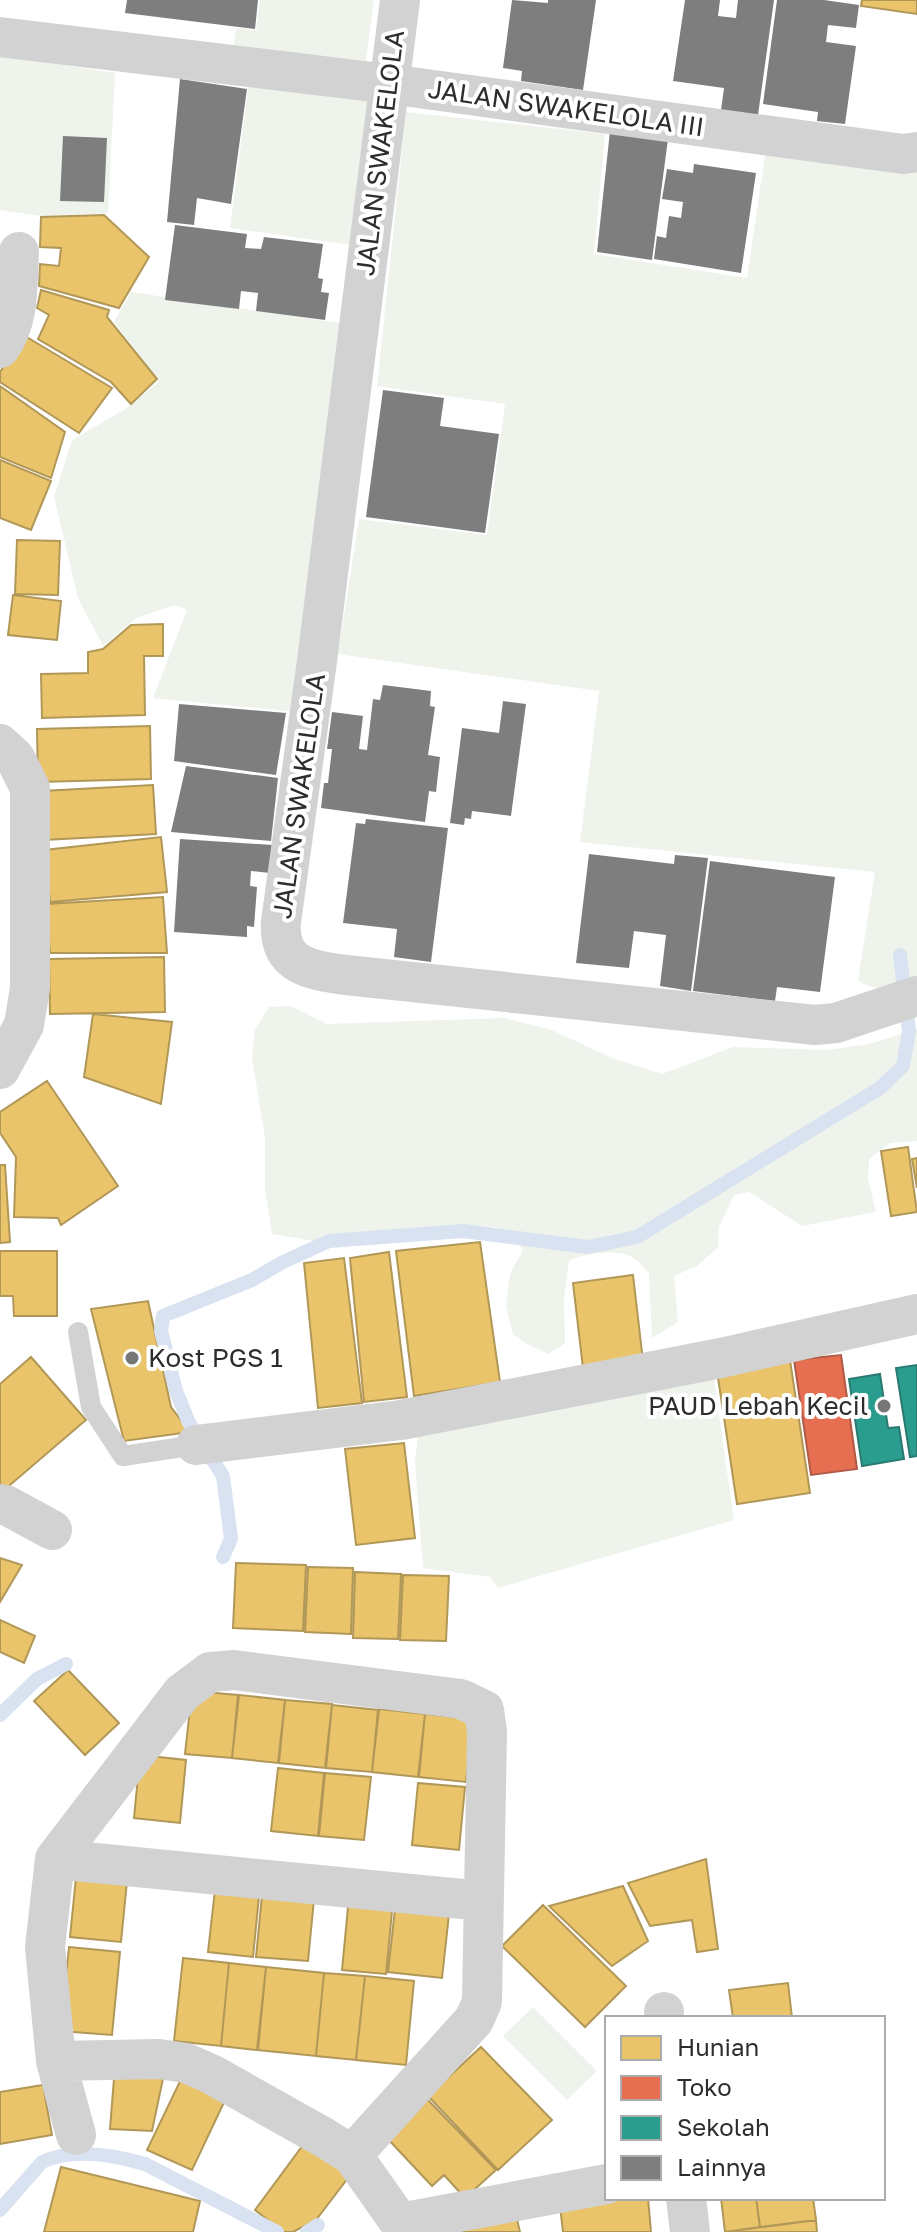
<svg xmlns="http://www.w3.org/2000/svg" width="917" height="2232" viewBox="0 0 917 2232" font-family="'Golos Text',sans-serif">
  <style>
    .green { fill: #eef3eb }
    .homes { fill: #e9c46a; stroke: #b19758; stroke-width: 2 }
    .shops { fill: #e76f51; stroke: #af5b46; stroke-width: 2 }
    .schools { fill: #2a9d8f; stroke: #2b7b72; stroke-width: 2 }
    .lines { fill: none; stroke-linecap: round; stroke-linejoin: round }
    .stream { stroke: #d8e2f0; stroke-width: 14 }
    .building { fill: #7e7e7e }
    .lane { stroke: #d2d2d2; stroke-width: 20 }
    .street { stroke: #d2d2d2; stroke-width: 40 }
    .poi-dot { fill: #767676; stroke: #fff; stroke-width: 3 }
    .labels { text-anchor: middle; stroke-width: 8; stroke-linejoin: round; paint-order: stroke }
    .street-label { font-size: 26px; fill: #2d2d2d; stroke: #fff }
    .poi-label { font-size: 26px; fill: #2d2d2d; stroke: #fff; text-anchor: start }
  </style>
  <rect width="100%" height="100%" fill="#fff"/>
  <path class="green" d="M 260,0 L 374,0 L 365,66 L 233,51 L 236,28 L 256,30 Z
    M 0,55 L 115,73 L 108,213 L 41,216 L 0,210 Z
    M 250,74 L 369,101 L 351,245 L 230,228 Z
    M 406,112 L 605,134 L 594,254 L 747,278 L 765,155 L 917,168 L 917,981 C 896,986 877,995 858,980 L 875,872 L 580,842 L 599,691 L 338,654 L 359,519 L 487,535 L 505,404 L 377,386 Z
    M 131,292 L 346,324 L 298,712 L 153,698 L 187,610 L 175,605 L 136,618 L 103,646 L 78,598 L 54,497 L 72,440 L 127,408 L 159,381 L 114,322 Z
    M 291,1006 L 327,1024 L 504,1018 L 552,1030 L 612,1058 L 662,1074 L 733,1047 L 827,1050 L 870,1044 L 917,1029 L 917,1141 L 890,1143 L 869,1159 L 868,1179 L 876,1212 L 802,1226 L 749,1192 L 734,1195 L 719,1227 L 718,1247 L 697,1266 L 674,1276 L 678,1322 L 652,1338 L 649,1273 C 645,1269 640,1262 635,1259 C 618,1247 587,1254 569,1260 L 564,1298 L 565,1343 L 548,1354 L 527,1344 L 513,1334 L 506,1306 L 510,1274 L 523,1250 L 516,1239 L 496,1227 L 462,1226 L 333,1244 L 272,1234 L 265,1189 L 265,1138 L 252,1058 L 255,1030 L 269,1007 Z
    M 713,1373 L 734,1520 L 498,1588 L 490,1577 L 423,1568 L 415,1462 L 418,1434 Z
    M 533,2007 L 597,2071 L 567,2100 L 503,2036 Z"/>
  <path class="homes" d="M 862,0 L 917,0 L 917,14 L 861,6 Z
    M 104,215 L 149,257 L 119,308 L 39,286 L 40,264 L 59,266 L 61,248 L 40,247 L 41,217 Z
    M 41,290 L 109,310 L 107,317 L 157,379 L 131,404 L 111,382 L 38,339 L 49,315 L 37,308 Z
    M 25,336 L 112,388 L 79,433 L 0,382 L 0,372 Z
    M 0,386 L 65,432 L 51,478 L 0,457 Z
    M 0,460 L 51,481 L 31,530 L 0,518 Z
    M 17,540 L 60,541 L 58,595 L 15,594 Z
    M 13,595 L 61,601 L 57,640 L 8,635 Z
    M 163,624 L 163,656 L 144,656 L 145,715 L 42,718 L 41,674 L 88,673 L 88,652 L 103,649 L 131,625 Z
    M 150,726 L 151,779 L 38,782 L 37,729 Z
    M 153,785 L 156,834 L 45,840 L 42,791 Z
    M 161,837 L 167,892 L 50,902 L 45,850 Z
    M 163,897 L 167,953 L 50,953 L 46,904 Z
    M 164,957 L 165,1012 L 50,1014 L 49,959 Z
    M 93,1014 L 172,1022 L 161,1104 L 84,1077 Z
    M 47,1081 L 118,1186 L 61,1225 L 58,1218 L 14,1217 L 16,1157 L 0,1133 L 0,1112 Z
    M 908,1147 L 917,1212 L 891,1216 L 881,1151 Z
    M 917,1158 L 917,1188 L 912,1159 Z
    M 0,1165 L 5,1165 L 10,1242 L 0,1243 Z
    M 480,1242 L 500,1382 L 414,1396 L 396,1251 Z
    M 0,1251 L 57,1251 L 57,1316 L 14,1316 L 13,1296 L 0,1296 Z
    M 389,1252 L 407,1397 L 364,1402 L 350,1258 Z
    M 344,1258 L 362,1403 L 318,1408 L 304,1263 Z
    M 633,1275 L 643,1361 L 583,1368 L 573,1283 Z
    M 148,1301 L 171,1407 L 190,1432 L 124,1441 L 91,1309 Z
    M 31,1357 L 86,1420 L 3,1491 L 0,1488 L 0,1384 Z
    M 790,1360 L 810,1493 L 737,1504 L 717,1371 Z
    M 404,1443 L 415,1538 L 356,1545 L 345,1449 Z
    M 0,1558 L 22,1565 L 0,1602 Z
    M 236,1563 L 306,1565 L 303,1631 L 233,1628 Z
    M 308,1567 L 353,1568 L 351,1634 L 305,1632 Z
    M 355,1572 L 401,1574 L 398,1639 L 353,1638 Z
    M 403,1575 L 449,1576 L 446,1641 L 400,1640 Z
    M 0,1620 L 35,1636 L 24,1663 L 0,1652 Z
    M 68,1670 L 119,1723 L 85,1755 L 34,1701 Z
    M 192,1691 L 238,1695 L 232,1758 L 185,1754 Z
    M 239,1695 L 285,1700 L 278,1763 L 232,1758 Z
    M 285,1700 L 332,1704 L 325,1768 L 279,1763 Z
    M 332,1705 L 378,1710 L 372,1772 L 326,1768 Z
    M 379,1709 L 425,1714 L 418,1777 L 372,1772 Z
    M 425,1714 L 472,1719 L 466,1782 L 419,1777 Z
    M 140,1755 L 186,1760 L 180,1823 L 134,1818 Z
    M 278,1768 L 324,1773 L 318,1836 L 271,1831 Z
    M 325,1773 L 371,1777 L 364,1840 L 319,1836 Z
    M 418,1783 L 465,1787 L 459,1850 L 412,1845 Z
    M 706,1859 L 718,1949 L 697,1952 L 692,1920 L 650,1926 L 628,1883 Z
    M 77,1867 L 128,1871 L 121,1942 L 70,1937 Z
    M 216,1881 L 260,1886 L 253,1957 L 208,1952 Z
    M 263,1885 L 315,1889 L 308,1961 L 256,1957 Z
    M 623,1886 L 648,1941 L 612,1966 L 549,1906 Z
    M 349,1897 L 393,1901 L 386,1974 L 342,1970 Z
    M 396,1900 L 450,1905 L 442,1978 L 388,1972 Z
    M 543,1905 L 626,1986 L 585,2027 L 502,1946 Z
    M 69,1947 L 120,1952 L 112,2035 L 60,2031 Z
    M 183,1958 L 229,1963 L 221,2046 L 174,2041 Z
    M 229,1963 L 266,1967 L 257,2050 L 221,2046 Z
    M 266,1967 L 324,1973 L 316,2056 L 258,2050 Z
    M 324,1973 L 365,1976 L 356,2060 L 316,2056 Z
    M 365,1976 L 414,1981 L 406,2065 L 356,2060 Z
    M 788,1983 L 792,2018 L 733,2018 L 729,1990 Z
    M 481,2047 L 552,2120 L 498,2170 L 428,2096 Z
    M 115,2066 L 165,2069 L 152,2131 L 110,2129 Z
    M 183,2075 L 227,2096 L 192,2170 L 147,2150 Z
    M 43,2085 L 52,2135 L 0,2144 L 0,2092 Z
    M 426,2098 L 496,2170 L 465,2198 L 444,2175 L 432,2186 L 386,2137 Z
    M 306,2141 L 351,2174 L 316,2220 L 293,2232 L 283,2232 L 255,2210 Z
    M 61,2167 L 200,2201 L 193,2232 L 44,2232 Z
    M 559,2197 L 648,2198 L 651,2232 L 563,2232 Z
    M 721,2198 L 756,2198 L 760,2227 L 725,2232 Z
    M 756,2198 L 813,2198 L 816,2220 L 760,2227 Z
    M 515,2211 L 520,2232 L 435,2232 Z
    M 816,2220 L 817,2232 L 725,2232 Z"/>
  <path class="shops" d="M 841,1355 L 857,1469 L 811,1475 L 794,1360 Z"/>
  <path class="schools" d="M 917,1365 L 917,1456 L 910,1457 L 896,1368 Z
    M 880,1374 L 888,1428 L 899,1427 L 904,1459 L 862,1466 L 849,1379 Z"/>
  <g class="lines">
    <path class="stream" d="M 223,1557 L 231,1539 L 223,1476 L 189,1423 L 176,1391 L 161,1331 L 163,1316 L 252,1280 L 283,1262 L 329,1241 L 463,1231 L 588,1247 L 637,1237 L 880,1088 L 903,1066 L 909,1031 L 900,955
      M 0,1715 L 37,1679 L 66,1664
      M 0,2210 L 42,2162 C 72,2148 114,2155 145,2164 L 277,2232
      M 307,2232 L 318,2225"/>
  </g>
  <path class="building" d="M 127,0 L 258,0 L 255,29 L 125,13 Z
    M 512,0 L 548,3 L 548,0 L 596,0 L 583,90 L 521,81 L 522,71 L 503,68 Z
    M 685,0 L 720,0 L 718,16 L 736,18 L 738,0 L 774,0 L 758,115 L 721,110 L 724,88 L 673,81 Z
    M 777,0 L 824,0 L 859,5 L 856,28 L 828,25 L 826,42 L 856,46 L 845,124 L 817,121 L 818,112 L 763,104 Z
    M 180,79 L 247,89 L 231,204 L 197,198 L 194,225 L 167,222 Z
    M 610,131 L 668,139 L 652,260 L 597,252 Z
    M 63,136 L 107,138 L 104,202 L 60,201 Z
    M 694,164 L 756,173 L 741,273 L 654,259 L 657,236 L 666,238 L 669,216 L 681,218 L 683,202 L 662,199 L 667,169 L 693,173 Z
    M 175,225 L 247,234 L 245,248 L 261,249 L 264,237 L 323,244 L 318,278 L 323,279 L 321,292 L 329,293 L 325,320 L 256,311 L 258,293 L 241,291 L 239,309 L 165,300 Z
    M 383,390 L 444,398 L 440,426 L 499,434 L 485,533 L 366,517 Z
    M 383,685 L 431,691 L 430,706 L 435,707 L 428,755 L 440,757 L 436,792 L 429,791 L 425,822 L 321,808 L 324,783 L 328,783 L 332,749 L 327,749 L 332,712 L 363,716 L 359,749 L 367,750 L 373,699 L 380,700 Z
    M 503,701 L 526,704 L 511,816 L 472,811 L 471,819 L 465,818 L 464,825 L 450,823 L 462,728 L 499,733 Z
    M 179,704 L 286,713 L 276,775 L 174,761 Z
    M 186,766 L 278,778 L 271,841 L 171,832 Z
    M 366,819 L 448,828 L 431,962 L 394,957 L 397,929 L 343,923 L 356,823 L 365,824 Z
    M 180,839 L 273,845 L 270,873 L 251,871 L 250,886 L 257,887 L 254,927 L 247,926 L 247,937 L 174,932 Z
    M 589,854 L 674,864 L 675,855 L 708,858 L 691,991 L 660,986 L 666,935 L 634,931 L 629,968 L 576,963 Z
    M 710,861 L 835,877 L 820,992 L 777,987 L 775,1001 L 693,991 Z"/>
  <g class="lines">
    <path class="lane" d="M 78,1332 L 91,1407 L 123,1456 L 196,1445"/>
    <path class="street" d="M 400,0 L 317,661 L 281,922 C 278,966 310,970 346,975 L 815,1025 L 836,1023 L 917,996
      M 0,37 L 389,84 L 903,154 L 917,152
      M 0,348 C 20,320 17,286 19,252
      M 0,744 L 15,758 L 30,788 L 30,988 L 24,1025 L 0,1069
      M 196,1445 L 401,1420 L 721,1358 L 917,1314
      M 0,1504 L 6,1505 L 52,1530
      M 55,1859 L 182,1693 L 210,1672 L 234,1670 L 461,1699 L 484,1710 L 487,1732 L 482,2002 L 474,2020 L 352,2155
      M 664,2012 L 664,2018
      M 56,2061 L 159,2059 L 186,2063 L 211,2074 L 323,2137 L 352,2155 L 400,2223
      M 76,2135 L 56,2061 L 45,1947 L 55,1859 L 483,1901
      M 686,2198 L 690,2232
      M 402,2232 L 400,2223 L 607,2184"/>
  </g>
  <g class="poi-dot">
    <circle cx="132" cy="1358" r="8"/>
    <circle cx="884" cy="1406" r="8"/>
  </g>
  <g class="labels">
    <g class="street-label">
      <text transform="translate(566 108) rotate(8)" y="9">JALAN SWAKELOLA III</text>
      <text transform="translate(380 153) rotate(-83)" y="9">JALAN SWAKELOLA</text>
      <text transform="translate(299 796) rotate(-82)" y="9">JALAN SWAKELOLA</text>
    </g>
    <g class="poi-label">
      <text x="148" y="1367">Kost PGS 1</text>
      <text x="868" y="1415" text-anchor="end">PAUD Lebah Kecil</text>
    </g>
  </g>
  <rect x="605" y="2016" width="280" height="184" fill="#ffffff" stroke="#ababab" stroke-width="2"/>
  <rect x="621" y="2036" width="40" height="24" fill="#e9c46a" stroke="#ababab" stroke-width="2"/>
  <text x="677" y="2056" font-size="24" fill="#2d2d2d">Hunian</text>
  <rect x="621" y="2076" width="40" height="24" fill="#e76f51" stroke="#ababab" stroke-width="2"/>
  <text x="677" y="2096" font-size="24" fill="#2d2d2d">Toko</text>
  <rect x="621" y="2116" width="40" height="24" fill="#2a9d8f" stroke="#ababab" stroke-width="2"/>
  <text x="677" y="2136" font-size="24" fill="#2d2d2d">Sekolah</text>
  <rect x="621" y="2156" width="40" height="24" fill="#7e7e7e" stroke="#ababab" stroke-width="2"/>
  <text x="677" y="2176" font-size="24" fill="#2d2d2d">Lainnya</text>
</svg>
